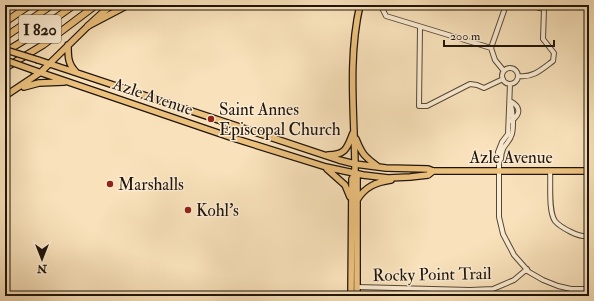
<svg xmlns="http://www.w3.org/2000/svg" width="594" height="301" viewBox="0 0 594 301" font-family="'IM FELL Double Pica',serif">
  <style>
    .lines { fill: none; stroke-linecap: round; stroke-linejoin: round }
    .minor-casing { stroke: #564837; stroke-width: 6 }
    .major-casing { stroke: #1f140b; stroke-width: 8 }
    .highway-casing { stroke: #1f140b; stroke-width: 8 }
    .minor { stroke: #fbecd3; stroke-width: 4 }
    .major { stroke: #ecc17e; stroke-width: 5.5 }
    .highway { stroke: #ecc17e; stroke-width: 6 }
    .major-bridge-casing { stroke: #1f140b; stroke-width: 8; stroke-linecap: butt }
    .major-bridge { stroke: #ecc17e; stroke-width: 5.5 }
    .poi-dot { fill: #8f2418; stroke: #fbecd3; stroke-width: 1.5 }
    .labels { text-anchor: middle; stroke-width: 3; stroke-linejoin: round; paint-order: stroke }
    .shield { fill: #fbecd3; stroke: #615547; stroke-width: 1 }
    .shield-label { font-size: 16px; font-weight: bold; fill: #1f140b }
    .street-label { font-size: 17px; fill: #1f140b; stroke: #fbecd3 }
    .poi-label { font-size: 17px; fill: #1f140b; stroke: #fbecd3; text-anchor: start }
  </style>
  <rect width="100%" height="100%" fill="#f9e2bb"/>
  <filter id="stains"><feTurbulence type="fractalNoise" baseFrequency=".005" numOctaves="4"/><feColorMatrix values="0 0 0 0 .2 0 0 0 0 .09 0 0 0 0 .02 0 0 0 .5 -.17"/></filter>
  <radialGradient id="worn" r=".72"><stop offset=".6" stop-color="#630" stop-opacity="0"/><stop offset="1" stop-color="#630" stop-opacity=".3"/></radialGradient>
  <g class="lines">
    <g class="minor-casing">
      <path id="minor" d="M 373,5 L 382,8 L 386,16 L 491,48 L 495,60 L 504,71
        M 420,28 L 419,106 L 427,106 L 470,84 L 477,85 L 484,88 L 503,79
        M 491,48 L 506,5
        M502 76a8 8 0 1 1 16 0a8 8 0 1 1-16 0Z
        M 518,76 C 533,78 541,70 553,61 L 554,53 L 543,39 L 544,9 L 529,5
        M 510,84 L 508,134 L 502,142 L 498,152 L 499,162 L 499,217 L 503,234 L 514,255 L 529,272 L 543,280 L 558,286 L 571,289 L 589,289
        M 510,101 C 521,107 521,114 511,121
        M 499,162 L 501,159 C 502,143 509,145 512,134 C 514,125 513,111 510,102
        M 550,171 C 551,184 548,211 555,221 C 559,226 565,229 571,232 C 577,235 582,237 589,236
        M 357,287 L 470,290 L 493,289 L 514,280 L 527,269
        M 431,296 L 431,289"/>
    </g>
    <g class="major-casing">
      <path id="major" d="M 68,45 C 68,57 68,64 76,72
        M 38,60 L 339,160 L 355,164 L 386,168 L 428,169 L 433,171 L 589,171
        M 33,70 L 230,137 L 326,167 L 363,175 L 388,178 L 410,177 L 428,175 L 433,171
        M 24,87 L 39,83 L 64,82
        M 5,96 L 41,72 L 88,26 L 128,5
        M 356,139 C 362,154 364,156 377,166
        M 328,155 C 346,155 347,148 353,133
        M 327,169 L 345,185 L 350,197
        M 355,174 L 357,178 L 357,296
        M 357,200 C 365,187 376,182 391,180
        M 351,296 L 352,179 L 355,174 L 355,164 C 354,112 348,57 360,5"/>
    </g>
    <g class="highway-casing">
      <path id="highway" d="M 5,22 L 30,5
        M 88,26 L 111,5
        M 5,37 L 52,5
        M 5,52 L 28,38 L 74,5
        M 5,68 L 43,45 L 96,5"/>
    </g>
    <use href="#minor" class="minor"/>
    <use href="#major" class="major"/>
    <use href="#highway" class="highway"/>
    <g class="major-bridge-casing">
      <path id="major-bridge" d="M 6,50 L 38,60
        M 5,60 L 33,70"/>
    </g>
    <use href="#major-bridge" class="major-bridge"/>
  </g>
  <g class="poi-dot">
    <circle cx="211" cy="119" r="4"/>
    <circle cx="110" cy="184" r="4"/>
    <circle cx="188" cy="210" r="4"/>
  </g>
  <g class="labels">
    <rect class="shield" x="19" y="15" width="42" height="28" rx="3"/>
    <g class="shield-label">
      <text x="40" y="35">I 820</text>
    </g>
    <g class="street-label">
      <text transform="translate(153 96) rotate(19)" y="6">Azle Avenue</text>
      <text x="511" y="163">Azle Avenue</text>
      <text transform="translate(432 274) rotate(-1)" y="6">Rocky Point Trail</text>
    </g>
    <g class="poi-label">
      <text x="219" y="115">Saint Annes<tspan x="219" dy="20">Episcopal Church</tspan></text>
      <text x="118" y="190">Marshalls</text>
      <text x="196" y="216">Kohl's</text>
    </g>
  </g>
  <rect width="594" height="301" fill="none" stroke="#f9e2bb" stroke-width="20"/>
  <rect x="6" y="6" width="582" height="289" fill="none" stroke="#1f140b" stroke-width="2"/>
  <rect x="10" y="10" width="574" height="281" fill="none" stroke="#1f140b"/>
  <g transform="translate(42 259) rotate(180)" stroke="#fbecd3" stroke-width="3" paint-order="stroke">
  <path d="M0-3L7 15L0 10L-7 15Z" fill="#1f140b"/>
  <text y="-6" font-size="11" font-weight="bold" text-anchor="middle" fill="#1f140b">N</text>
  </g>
  <path d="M444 40v6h110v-6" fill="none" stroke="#1f140b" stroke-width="2"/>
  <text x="450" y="40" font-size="12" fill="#1f140b" stroke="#fbecd3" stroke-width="3" paint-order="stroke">200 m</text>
  <rect width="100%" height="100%" filter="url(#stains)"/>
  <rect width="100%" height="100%" fill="url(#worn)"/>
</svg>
